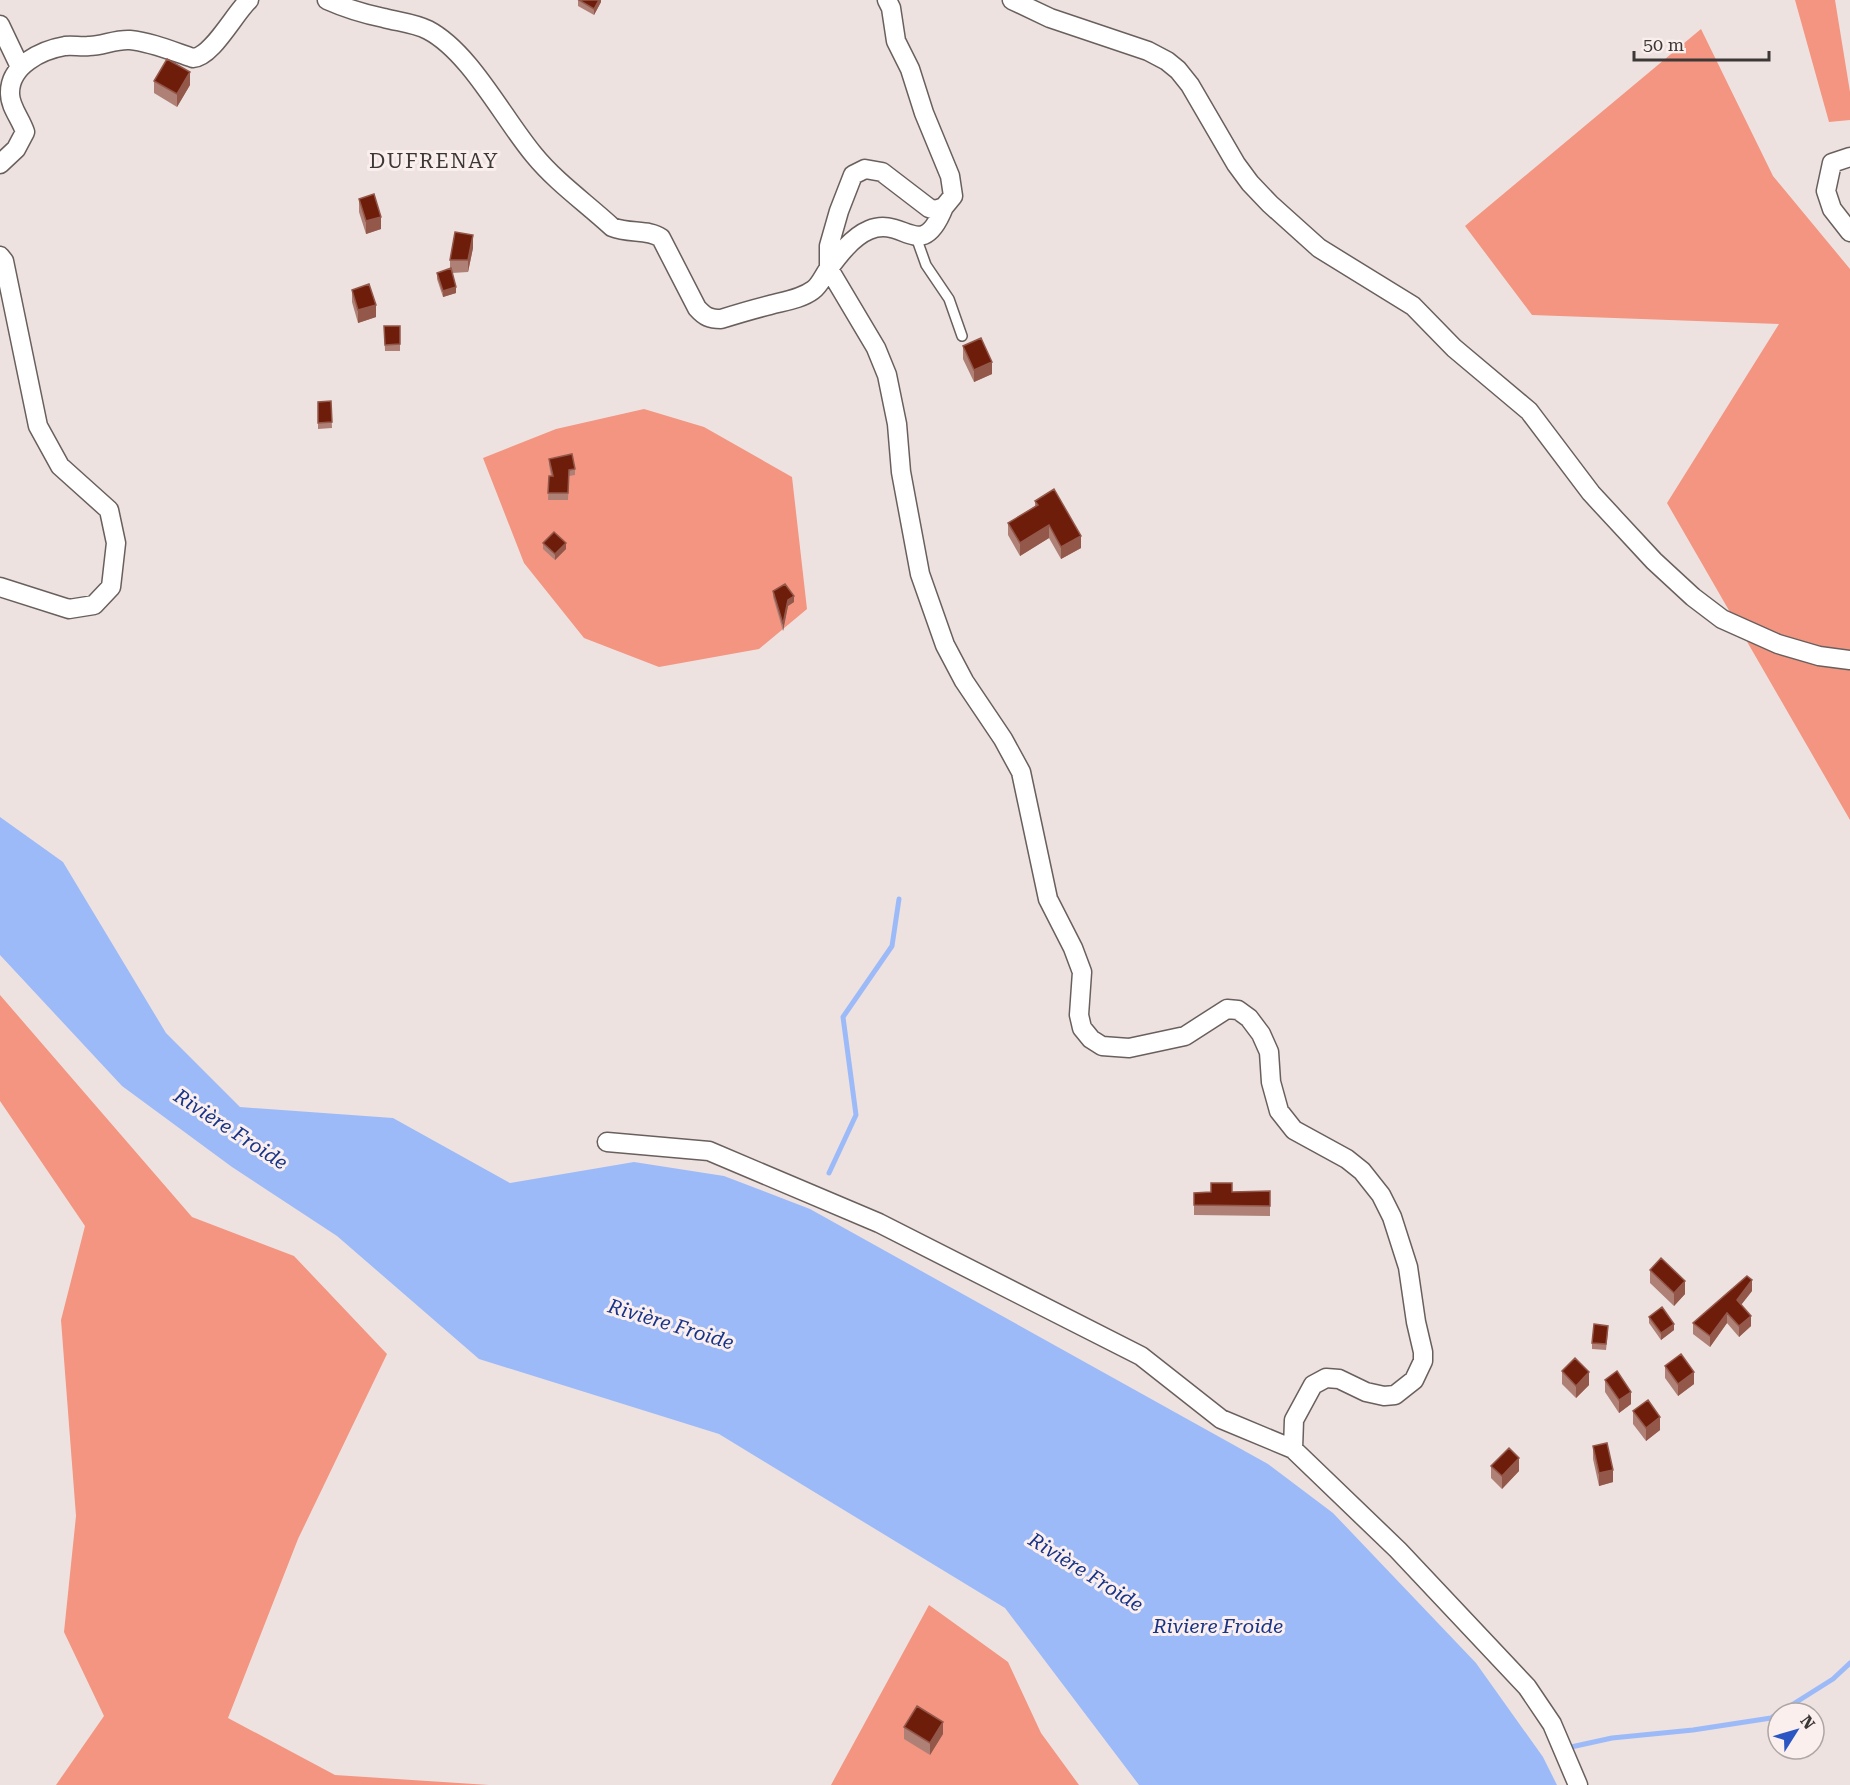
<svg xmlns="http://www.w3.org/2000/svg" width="1850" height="1785" viewBox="0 0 1850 1785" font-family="'Roboto Serif',serif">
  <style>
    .forest { fill: #f39580 }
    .water { fill: #9dbaf8 }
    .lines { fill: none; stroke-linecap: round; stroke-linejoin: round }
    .stream { stroke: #9dbaf8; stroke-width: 5 }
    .lane-casing { stroke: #69605e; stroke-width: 12 }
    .street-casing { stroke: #69605e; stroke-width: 21 }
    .lane { stroke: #fff; stroke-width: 9 }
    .street { stroke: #fff; stroke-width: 18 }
    .wall { fill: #ae8076 }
    .shaded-wall { fill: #94584b }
    .building { fill: #6e1d0b; stroke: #94584b; stroke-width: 1.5 }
    .labels { text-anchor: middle; stroke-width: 6; stroke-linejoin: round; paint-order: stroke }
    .water-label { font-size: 20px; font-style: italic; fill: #163389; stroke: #faefed }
    .quarter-label { font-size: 21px; letter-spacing: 1.5px; fill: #3c3837; stroke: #faefed }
  </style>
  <rect width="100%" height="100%" fill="#ede2e0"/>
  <path class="forest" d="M 1795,0 L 1835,0 L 1850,92 L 1850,120 L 1829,122 Z
    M 1701,29 L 1773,176 L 1850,269 L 1850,820 L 1667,503 L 1779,324 L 1532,315 L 1465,226 Z
    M 644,409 L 704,427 L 792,477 L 807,609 L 759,649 L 659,667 L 584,638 L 524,563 L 483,458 L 556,429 Z
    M 0,995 L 192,1217 L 294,1256 L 387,1354 L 298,1539 L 228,1718 L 335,1775 L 489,1785 L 56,1785 L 104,1716 L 64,1632 L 76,1516 L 61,1320 L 85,1226 L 0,1101 Z
    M 929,1605 L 1008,1662 L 1041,1733 L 1079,1785 L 831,1785 Z"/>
  <path class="water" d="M 0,817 L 63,862 L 166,1033 L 240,1107 L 393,1118 L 510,1183 L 634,1162 L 724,1176 L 810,1209 L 1268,1464 L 1333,1513 L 1476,1663 L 1543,1757 L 1557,1785 L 1139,1785 L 1005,1608 L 719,1434 L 479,1359 L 337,1236 L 232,1167 L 122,1086 L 0,955 Z"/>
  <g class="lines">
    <path class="stream" d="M 829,1173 L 856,1115 L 843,1017 L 892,946 L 899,899
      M 1779,1713 L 1833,1679 L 1850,1663
      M 1571,1747 L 1612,1738 L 1693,1730 L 1771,1718 L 1778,1713"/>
    <g class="lane-casing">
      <path id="lane" d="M 916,237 L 926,265 L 949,299 L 962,336"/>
    </g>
    <g class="street-casing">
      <path id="street" d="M 327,0 C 345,8 364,14 384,18 C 399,22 414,23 428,30 C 470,52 503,118 534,155 C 556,182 586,203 612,227 C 629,234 649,229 661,238 L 697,308 C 705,317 710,319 721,319 C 737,314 754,309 770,305 C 785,301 801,299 813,290 C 819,286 823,277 827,271 C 838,256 852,237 869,230 C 904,215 921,265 944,207
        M 887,0 L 891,8 L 896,41 L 910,69 L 924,113 L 950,176 L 953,196 L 944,207 L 935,210 L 929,208 L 882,172 L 865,169 L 853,175 L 839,211 L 829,246 L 829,269 L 876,348 L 887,375 L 897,424 L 901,472 L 920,574 L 945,645 L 964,681 L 1003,739 L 1021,772 L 1048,899 L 1073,948 L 1082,972 L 1079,1015 L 1082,1028 L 1091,1039 L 1102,1046 L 1129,1048 L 1185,1036 L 1227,1009 L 1238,1010 L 1249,1018 L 1261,1034 L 1269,1052 L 1271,1082 L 1279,1111 L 1294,1130 L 1347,1159 L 1362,1171 L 1381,1195 L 1392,1217 L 1408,1267 L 1416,1322 L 1423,1352 L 1423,1361 L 1414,1380 L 1395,1395 L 1384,1396 L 1366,1392 L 1339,1379 L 1326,1378 L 1313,1385 L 1294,1420 L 1293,1449
        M 1012,0 L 1050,18 L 1148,51 L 1167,61 L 1178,70 L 1190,85 L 1236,164 L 1250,183 L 1270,204 L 1319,248 L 1413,306 L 1454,348 L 1529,411 L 1591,493 L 1615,519 L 1654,561 L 1693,597 L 1722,619 L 1778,644 L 1819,656 L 1850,660
        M 0,25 L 20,67
        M 1850,157 L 1832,163 L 1826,191 L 1832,209 L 1850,232
        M 0,164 L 16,149 L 25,132 C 21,119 10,107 10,94 C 9,65 42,50 65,46 C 73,45 81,47 89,46 C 103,46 115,39 130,40 C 151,42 172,51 193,58 C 212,57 234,14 249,0
        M 0,256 L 4,261 L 38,426 L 60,466 L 109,510 L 116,543 L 111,587 L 94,605 L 69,609 L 0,587
        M 607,1142 L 709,1151 L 879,1223 L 1141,1356 L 1221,1419 L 1293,1449 L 1398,1550 L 1527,1687 L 1552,1724 L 1578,1785"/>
    </g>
    <use href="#lane" class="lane"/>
    <use href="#street" class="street"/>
  </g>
  <path class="wall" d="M 578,0 L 601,0 L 601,2 L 594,15 L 578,6 Z
    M 154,81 L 190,85 L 177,107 L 154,93 Z
    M 359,199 L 381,229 L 366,234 L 359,212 Z
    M 473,248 L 468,272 L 452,273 L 456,293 L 443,297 L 437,279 L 437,273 L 450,269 L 450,260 Z
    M 352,290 L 376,317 L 358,323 L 352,302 Z
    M 384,326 L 400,326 L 400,351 L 385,351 Z
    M 963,346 L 992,374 L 974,382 L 963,359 Z
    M 331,401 L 332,428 L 318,429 L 318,402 Z
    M 549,459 L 575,469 L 575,475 L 569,476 L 568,500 L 548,500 L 549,476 L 551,476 L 549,465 Z
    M 1035,501 L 1081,548 L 1061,559 L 1049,538 L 1020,556 L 1008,535 L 1008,523 L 1035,506 Z
    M 543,543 L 566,549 L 555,560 L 543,549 Z
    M 773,591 L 794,602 L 788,606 L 783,631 L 773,597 Z
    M 1270,1191 L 1270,1216 L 1194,1215 L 1194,1193 Z
    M 1650,1270 L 1685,1294 L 1674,1306 L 1650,1283 Z
    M 1752,1291 L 1741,1305 L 1751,1326 L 1739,1337 L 1727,1323 L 1710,1347 L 1693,1334 L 1693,1323 Z
    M 1649,1317 L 1674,1330 L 1661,1340 L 1649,1323 Z
    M 1608,1332 L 1606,1350 L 1592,1349 L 1592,1343 Z
    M 1665,1366 L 1694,1384 L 1678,1396 L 1665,1378 Z
    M 1562,1371 L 1589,1385 L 1576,1398 L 1562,1384 Z
    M 1605,1380 L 1631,1404 L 1619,1413 L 1605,1392 Z
    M 1633,1411 L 1660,1430 L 1646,1441 L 1633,1424 Z
    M 1593,1446 L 1613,1482 L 1599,1486 L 1593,1459 Z
    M 1491,1466 L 1519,1471 L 1502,1489 L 1491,1478 Z
    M 904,1727 L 943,1734 L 930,1755 L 904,1739 Z"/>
  <path class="shaded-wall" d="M 599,0 L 601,0 L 601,2 L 594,15 L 594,9 Z
    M 190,72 L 190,85 L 177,107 L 177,94 Z
    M 381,217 L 381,229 L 366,234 L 366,221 Z
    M 473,235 L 473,248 L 468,272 L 468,260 Z
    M 456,287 L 456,293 L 443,297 L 443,291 Z
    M 376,305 L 376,317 L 358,323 L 358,310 Z
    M 992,362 L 992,374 L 974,382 L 974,370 Z
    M 1049,525 L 1049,538 L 1020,556 L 1020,543 Z
    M 1081,536 L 1081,548 L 1061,559 L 1061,547 Z
    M 566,543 L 566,549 L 555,560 L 555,554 Z
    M 794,596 L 794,602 L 788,606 L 783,631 L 783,624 L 788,600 Z
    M 1752,1280 L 1752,1291 L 1737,1310 L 1737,1300 Z
    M 1685,1281 L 1685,1294 L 1674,1306 L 1674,1293 Z
    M 1727,1313 L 1727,1323 L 1710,1347 L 1710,1336 Z
    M 1751,1316 L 1751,1326 L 1739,1337 L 1739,1326 Z
    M 1674,1324 L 1674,1330 L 1661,1340 L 1661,1333 Z
    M 1589,1372 L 1589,1385 L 1576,1398 L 1576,1386 Z
    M 1694,1372 L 1694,1384 L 1678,1396 L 1678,1384 Z
    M 1631,1392 L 1631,1404 L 1619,1413 L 1619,1400 Z
    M 1660,1417 L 1660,1430 L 1646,1441 L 1646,1428 Z
    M 1519,1458 L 1519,1471 L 1502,1489 L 1502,1476 Z
    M 1613,1470 L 1613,1482 L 1599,1486 L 1599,1473 Z
    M 943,1722 L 943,1734 L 930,1755 L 930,1743 Z"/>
  <path class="building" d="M 579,0 L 599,0 L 594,9 Z
    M 167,59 L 190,72 L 177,94 L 154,81 Z
    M 374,194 L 381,217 L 366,221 L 359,199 Z
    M 455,232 L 473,235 L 468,260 L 450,260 Z
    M 451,268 L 456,287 L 443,291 L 437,273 Z
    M 369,284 L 376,305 L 358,310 L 352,290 Z
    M 384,326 L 400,326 L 400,344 L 385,345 Z
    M 981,338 L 992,362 L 974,370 L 963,346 Z
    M 331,401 L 332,422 L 318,423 L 318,402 Z
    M 572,454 L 575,469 L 569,470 L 568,493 L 548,493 L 549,476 L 553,476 L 549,459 Z
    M 1054,489 L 1081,536 L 1061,547 L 1049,525 L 1020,543 L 1008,523 L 1038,505 L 1035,501 Z
    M 554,532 L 566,543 L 555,554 L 543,543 Z
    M 785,584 L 794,596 L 788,600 L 783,624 L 773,591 Z
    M 1211,1183 L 1232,1183 L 1232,1192 L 1270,1191 L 1270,1206 L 1194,1205 L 1194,1193 L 1211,1192 Z
    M 1661,1258 L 1685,1281 L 1674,1293 L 1650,1270 Z
    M 1747,1276 L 1752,1280 L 1737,1300 L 1751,1316 L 1739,1326 L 1727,1313 L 1710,1336 L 1693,1323 Z
    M 1662,1307 L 1674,1324 L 1661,1333 L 1649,1317 Z
    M 1594,1324 L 1608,1326 L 1606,1344 L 1592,1343 Z
    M 1681,1354 L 1694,1372 L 1678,1384 L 1665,1366 Z
    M 1575,1358 L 1589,1372 L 1576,1386 L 1562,1371 Z
    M 1617,1371 L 1631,1392 L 1619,1400 L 1605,1380 Z
    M 1648,1400 L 1660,1417 L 1646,1428 L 1633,1411 Z
    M 1607,1443 L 1613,1470 L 1599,1473 L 1593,1446 Z
    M 1509,1448 L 1519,1458 L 1502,1476 L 1491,1466 Z
    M 917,1706 L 943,1722 L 930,1743 L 904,1727 Z"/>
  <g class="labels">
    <g class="water-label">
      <text transform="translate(231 1129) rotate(33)" y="7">Rivière Froide</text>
      <text transform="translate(671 1324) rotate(17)" y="7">Rivière Froide</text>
      <text transform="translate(1086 1572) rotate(32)" y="7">Rivière Froide</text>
      <text x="1218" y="1633">Riviere Froide</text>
    </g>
    <g class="quarter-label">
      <text x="434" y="168">DUFRENAY</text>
    </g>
  </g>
  <g transform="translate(1796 1731) rotate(53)"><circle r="28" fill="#faefed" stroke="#aea6a4" stroke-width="1.5"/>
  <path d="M0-4.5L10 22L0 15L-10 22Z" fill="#2c55c4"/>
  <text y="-9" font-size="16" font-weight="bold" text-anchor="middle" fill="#3c3837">N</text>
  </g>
  <path d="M1634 51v9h135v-9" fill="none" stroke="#3c3837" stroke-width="3"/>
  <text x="1643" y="51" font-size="18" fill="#3c3837" stroke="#faefed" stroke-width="4.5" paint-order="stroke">50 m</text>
</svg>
